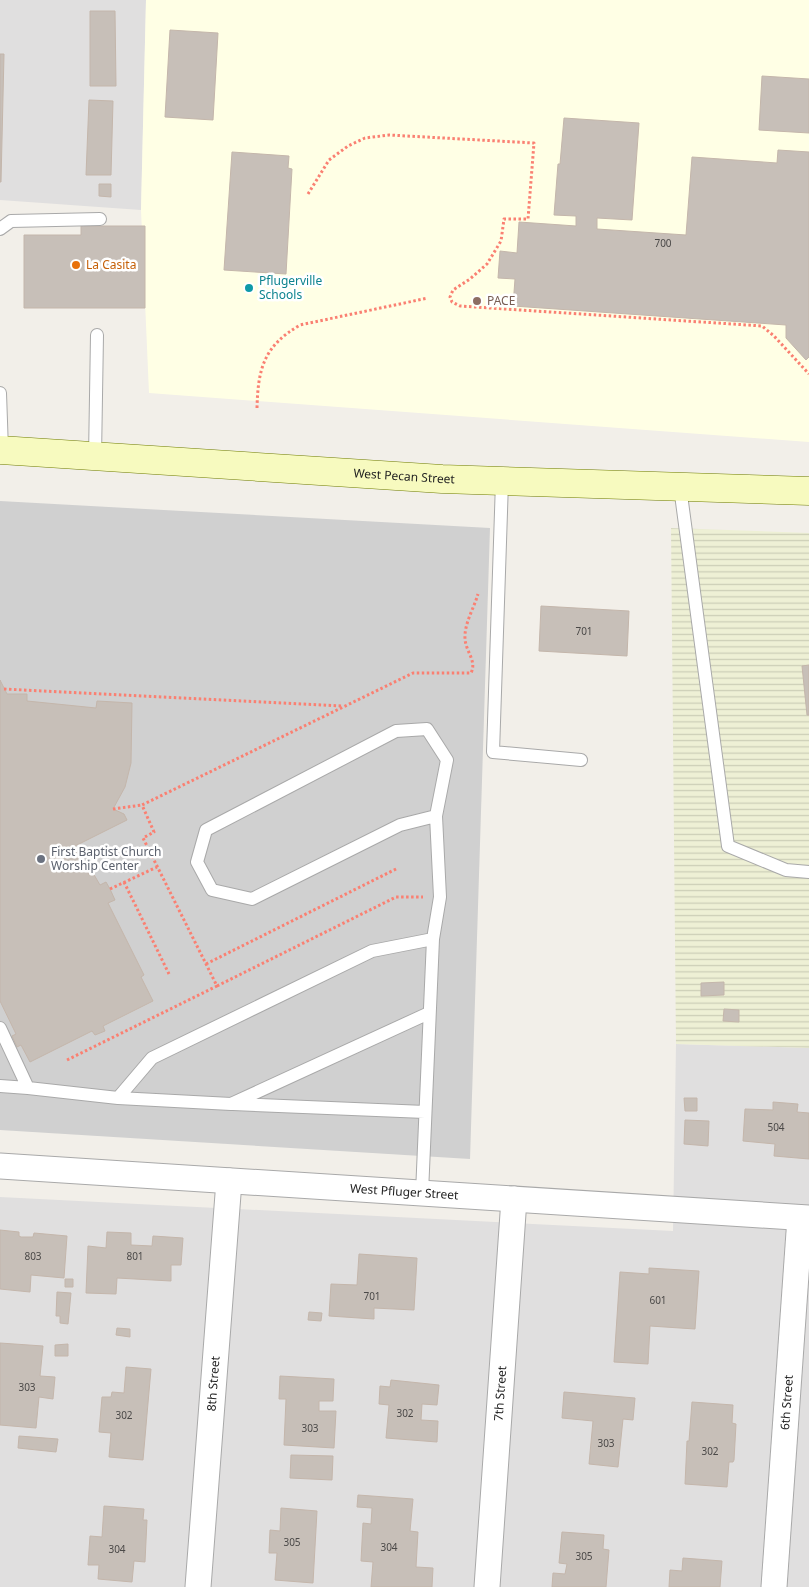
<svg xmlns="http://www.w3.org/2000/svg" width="809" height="1587" viewBox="0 0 809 1587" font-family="'Noto Sans',sans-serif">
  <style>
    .residential { fill: #e0dfdf }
    .education { fill: #ffffe5 }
    .religious { fill: #d0d0d0 }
    .farmland { fill: url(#farmland-rules) }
    .building { fill: #c7bfb8; stroke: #c4b6ab }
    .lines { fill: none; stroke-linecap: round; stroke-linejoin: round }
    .lane-casing { stroke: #a9a9a9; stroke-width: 14 }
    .street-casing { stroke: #a9a9a9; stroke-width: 27 }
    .secondary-casing { stroke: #707d05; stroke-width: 29 }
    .path { stroke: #fa8072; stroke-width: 3; stroke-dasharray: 2.5 2.5; stroke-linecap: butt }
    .lane { stroke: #fff; stroke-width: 12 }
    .street { stroke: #fff; stroke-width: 25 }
    .secondary { stroke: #f7fabf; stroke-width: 28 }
    .food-dot { fill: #e8710a; stroke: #fff; stroke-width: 2 }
    .culture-dot { fill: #0f9aa8; stroke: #fff; stroke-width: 2 }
    .education-dot { fill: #8d6e63; stroke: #fff; stroke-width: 2 }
    .worship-dot { fill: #6b7280; stroke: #fff; stroke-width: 2 }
    .labels { text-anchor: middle; stroke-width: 5; stroke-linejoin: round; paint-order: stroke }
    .number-label { font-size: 10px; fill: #4b4948 }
    .food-label { font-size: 12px; fill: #c56008; stroke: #fff; text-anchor: start }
    .culture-label { font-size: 12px; fill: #0d838f; stroke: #fff; text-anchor: start }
    .education-label { font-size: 12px; fill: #785e54; stroke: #fff; text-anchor: start }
    .street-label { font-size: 12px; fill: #222; stroke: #fff }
    .worship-label { font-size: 12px; fill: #5b616d; stroke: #fff; text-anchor: start }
  </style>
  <defs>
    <pattern id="farmland-rules" width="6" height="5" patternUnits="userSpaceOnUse" patternTransform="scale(1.25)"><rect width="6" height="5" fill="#eef0d5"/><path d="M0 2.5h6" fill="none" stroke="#ccceb7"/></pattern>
  </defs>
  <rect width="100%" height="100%" fill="#f2efe9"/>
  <path class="residential" d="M 0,0 L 146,0 L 141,210 L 0,200 Z
    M 676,1044 L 809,1048 L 809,1587 L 0,1587 L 0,1197 L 673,1231 Z"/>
  <path class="education" d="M 146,0 L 809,0 L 809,442 L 149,393 L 141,210 Z"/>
  <path class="religious" d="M 0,501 L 490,528 L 470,1159 L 0,1130 Z"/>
  <path class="farmland" d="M 671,528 L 809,533 L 809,1048 L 676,1044 Z"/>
  <path class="building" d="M 90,11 L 115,11 L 116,86 L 90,86 Z
    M 170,30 L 218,33 L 213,120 L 165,117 Z
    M 0,54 L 4,54 L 1,182 L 0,182 Z
    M 762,76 L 809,79 L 809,133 L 759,130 Z
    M 89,100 L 113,101 L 111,175 L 86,175 Z
    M 564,118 L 639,123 L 632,220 L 597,218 L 597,229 L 686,235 L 692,157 L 777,163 L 778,150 L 809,152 L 809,357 L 806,360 L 786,338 L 786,325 L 513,306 L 515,279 L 498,278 L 500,251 L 517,253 L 519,222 L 576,226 L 576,216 L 554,215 L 558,164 L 560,164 Z
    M 232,152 L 289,156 L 288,168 L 292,169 L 286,274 L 224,270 Z
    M 99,184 L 111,184 L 111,197 L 99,196 Z
    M 81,226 L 145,226 L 145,308 L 24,308 L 24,235 L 81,235 Z
    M 541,606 L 629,611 L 627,656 L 539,651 Z
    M 809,665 L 809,715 L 807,715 L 802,666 Z
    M 0,680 L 7,694 L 27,694 L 27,701 L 96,708 L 97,701 L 132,703 L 131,763 L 125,787 L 113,809 L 124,814 L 127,820 L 75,846 L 89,875 L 93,873 L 100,885 L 106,882 L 110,889 L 115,900 L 108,903 L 144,975 L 141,977 L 153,1001 L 103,1026 L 105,1031 L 95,1035 L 92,1031 L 30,1062 L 21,1045 L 17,1047 L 12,1036 L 16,1034 L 0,1001 Z
    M 724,982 L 724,995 L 701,996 L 701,983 Z
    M 724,1009 L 739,1010 L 739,1022 L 723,1021 Z
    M 684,1098 L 697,1098 L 697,1111 L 685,1111 Z
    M 773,1102 L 798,1104 L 797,1112 L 809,1113 L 809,1159 L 774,1156 L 775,1144 L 743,1141 L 745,1109 L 773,1110 Z
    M 685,1120 L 709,1121 L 708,1146 L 684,1144 Z
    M 0,1230 L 19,1232 L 19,1236 L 21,1237 L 33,1237 L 34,1233 L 67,1236 L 64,1278 L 31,1275 L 30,1292 L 0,1289 Z
    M 107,1232 L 131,1233 L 131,1245 L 152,1246 L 153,1236 L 183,1238 L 181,1265 L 171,1265 L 171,1281 L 117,1278 L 116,1294 L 86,1293 L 88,1246 L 106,1248 Z
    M 359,1254 L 417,1258 L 414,1310 L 374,1308 L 374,1319 L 329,1316 L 331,1284 L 357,1285 Z
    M 649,1268 L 699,1271 L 695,1329 L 650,1326 L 648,1364 L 614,1362 L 620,1272 L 649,1274 Z
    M 65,1279 L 73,1279 L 73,1287 L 65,1287 Z
    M 57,1292 L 71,1293 L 68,1324 L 60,1323 L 60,1316 L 56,1316 Z
    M 309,1312 L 322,1313 L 321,1321 L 308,1320 Z
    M 117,1328 L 130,1329 L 130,1337 L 116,1335 Z
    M 0,1343 L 43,1346 L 40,1376 L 55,1377 L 53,1399 L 39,1397 L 36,1428 L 0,1425 Z
    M 68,1344 L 68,1356 L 55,1356 L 55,1345 Z
    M 126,1367 L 151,1369 L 143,1460 L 109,1457 L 111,1433 L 99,1432 L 102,1397 L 111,1397 L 112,1392 L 124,1393 Z
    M 280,1376 L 334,1379 L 333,1401 L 319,1401 L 319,1411 L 336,1411 L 334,1448 L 284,1445 L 286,1399 L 279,1399 Z
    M 391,1380 L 439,1385 L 437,1405 L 422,1404 L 421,1420 L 438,1421 L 437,1442 L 386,1438 L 389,1405 L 379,1404 L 380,1386 L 390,1387 Z
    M 564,1392 L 635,1398 L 633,1420 L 623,1419 L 618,1467 L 589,1464 L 593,1421 L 562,1418 Z
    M 692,1402 L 733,1405 L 732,1423 L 736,1424 L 734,1460 L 733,1462 L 729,1462 L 727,1487 L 685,1484 L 687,1441 L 689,1441 Z
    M 19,1436 L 58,1439 L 56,1452 L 18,1448 Z
    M 291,1455 L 333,1456 L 332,1480 L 290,1478 Z
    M 358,1495 L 413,1499 L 410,1531 L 418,1532 L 416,1567 L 433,1568 L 432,1587 L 371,1587 L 373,1562 L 361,1561 L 363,1523 L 371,1524 L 372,1508 L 357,1507 Z
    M 104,1506 L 144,1509 L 143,1520 L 147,1520 L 145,1562 L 134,1561 L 132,1582 L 98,1579 L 99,1565 L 88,1565 L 90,1536 L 102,1537 Z
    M 281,1508 L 317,1511 L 313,1583 L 275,1580 L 277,1553 L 269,1553 L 270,1530 L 280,1531 Z
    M 562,1532 L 604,1535 L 603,1549 L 609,1550 L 606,1587 L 552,1587 L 553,1573 L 565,1574 L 567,1564 L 559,1563 Z
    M 683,1558 L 722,1561 L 720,1587 L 669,1587 L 670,1570 L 682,1571 Z"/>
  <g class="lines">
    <g class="lane-casing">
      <path id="lane" d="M 0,229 L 11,221 L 100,219
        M 0,393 L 2,450
        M 95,457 L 97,335
        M 502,482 L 493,752 L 581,760
        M 680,487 L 728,846 L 786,870 L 809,872
        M 0,1028 L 28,1088 L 118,1098 L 152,1058 L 372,951 L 433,939
        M 0,1086 L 28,1088
        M 118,1098 L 231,1104 L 429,1013
        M 233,1104 L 425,1112
        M 422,1193 L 433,939 L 440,897 L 436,816 L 400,825 L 252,899 L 212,890 L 197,862 L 206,830 L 396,731 L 427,729 L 447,760 L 436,816"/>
    </g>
    <g class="street-casing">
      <g id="street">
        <path id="s1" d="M 0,1166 L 809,1218"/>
        <path id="s2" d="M 198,1587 L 229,1181"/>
        <path id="s3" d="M 487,1587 L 514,1199"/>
        <path id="s4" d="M 774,1587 L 800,1218"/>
      </g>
    </g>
    <g class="secondary-casing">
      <g id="secondary">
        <path id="s5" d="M 0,450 L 442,479 L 809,491"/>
      </g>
    </g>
    <path class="path" d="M 308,194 L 329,160 L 348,146 L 365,138 L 389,135 L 534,143 L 528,219 L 504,219 L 501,241 L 487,264 L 470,279 L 453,290 L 450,297 L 452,302 L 460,306 L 762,326 L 774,336 L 809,374
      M 257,408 C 258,368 264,346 300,325 L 428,298
      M 4,689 L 343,706
      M 113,809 L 142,805
      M 124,882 L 169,974
      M 110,889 L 157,867
      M 206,964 L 398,868
      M 217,986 L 396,897 L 423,897
      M 67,1060 L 217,986 L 143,838 L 154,832 L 142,805 L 413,673 L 471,673 C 477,661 466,652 465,639 C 464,624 474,608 478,594"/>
    <use href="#lane" class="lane"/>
    <use href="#street" class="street"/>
    <use href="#secondary" class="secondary"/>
  </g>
  <circle class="food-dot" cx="76" cy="265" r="5"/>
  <circle class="culture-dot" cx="249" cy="288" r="5"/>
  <circle class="education-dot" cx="477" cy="301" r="5"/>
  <circle class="worship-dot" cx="41" cy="859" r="5"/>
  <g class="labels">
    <g class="number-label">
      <text x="663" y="247">700</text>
      <text x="584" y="635">701</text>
      <text x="776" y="1131">504</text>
      <text x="33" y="1260">803</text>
      <text x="135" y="1260">801</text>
      <text x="372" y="1300">701</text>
      <text x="658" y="1304">601</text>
      <text x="27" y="1391">303</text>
      <text x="405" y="1417">302</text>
      <text x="124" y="1419">302</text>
      <text x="310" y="1432">303</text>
      <text x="606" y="1447">303</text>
      <text x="710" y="1455">302</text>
      <text x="292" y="1546">305</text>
      <text x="389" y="1551">304</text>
      <text x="117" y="1553">304</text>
      <text x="584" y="1560">305</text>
    </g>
    <g class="food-label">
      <text x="86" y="269">La Casita</text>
    </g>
    <g class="culture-label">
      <text x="259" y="285">Pflugerville<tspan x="259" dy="14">Schools</tspan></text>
    </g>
    <g class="education-label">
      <text x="487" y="305">PACE</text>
    </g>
    <g class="street-label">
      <text dy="4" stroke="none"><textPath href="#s5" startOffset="405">West Pecan Street</textPath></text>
      <text dy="4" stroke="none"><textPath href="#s1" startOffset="405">West Pfluger Street</textPath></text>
      <text dy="4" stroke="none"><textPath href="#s2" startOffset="204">8th Street</textPath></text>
      <text dy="4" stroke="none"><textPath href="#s3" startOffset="194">7th Street</textPath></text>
      <text dy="4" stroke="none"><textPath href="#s4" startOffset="185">6th Street</textPath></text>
    </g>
    <g class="worship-label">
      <text x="51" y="856">First Baptist Church<tspan x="51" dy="14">Worship Center</tspan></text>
    </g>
  </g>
</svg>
